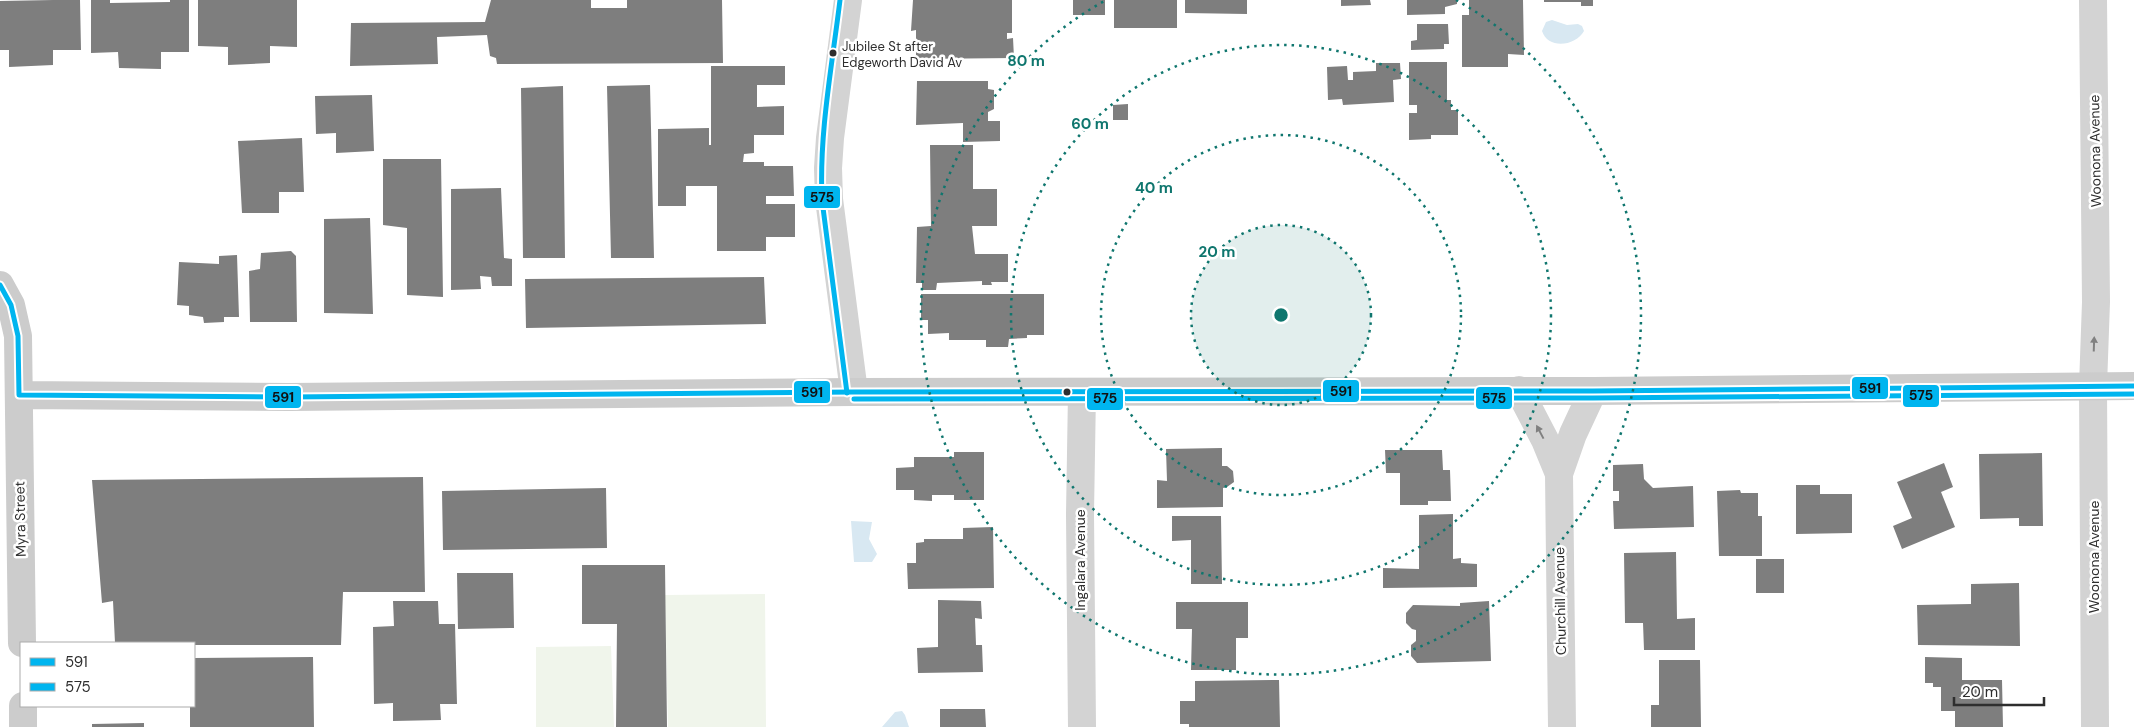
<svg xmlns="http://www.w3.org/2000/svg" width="2134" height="727" viewBox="0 0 2134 727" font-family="'DM Sans',sans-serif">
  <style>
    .green { fill: #f0f5eb }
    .water { fill: #d8e8f2 }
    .building { fill: #7e7e7e }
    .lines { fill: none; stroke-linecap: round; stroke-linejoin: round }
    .street { stroke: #d3d3d3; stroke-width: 28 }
    .secondary { stroke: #ccc; stroke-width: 28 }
    .bus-1-casing { stroke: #fff; stroke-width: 9 }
    .bus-2-casing { stroke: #fff; stroke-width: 9 }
    .bus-1 { stroke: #00b5ef; stroke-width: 5 }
    .bus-2 { stroke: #00b5ef; stroke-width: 5 }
    .oneway { fill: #808080 }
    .ring { fill: none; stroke: #0f766e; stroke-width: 2.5; stroke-dasharray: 2.5 5 }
    .bus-dot { fill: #2e2e2e; stroke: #fff; stroke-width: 2 }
    .labels { text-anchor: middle; stroke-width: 5; stroke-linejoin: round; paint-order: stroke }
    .bus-label { font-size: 13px; fill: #2e2e2e; stroke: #fff; text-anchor: start }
    .street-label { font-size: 14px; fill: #2e2e2e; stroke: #fff }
    .centre { fill: #0f766e; stroke: #fff; stroke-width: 2.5 }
    .ring-label { font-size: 15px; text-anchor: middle; font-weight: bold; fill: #0f766e; stroke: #fff; stroke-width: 5; stroke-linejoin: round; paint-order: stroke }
    .line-badge { stroke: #fff; stroke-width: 2 }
    .pale-badge-label { font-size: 14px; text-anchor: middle; font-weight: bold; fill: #111 }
  </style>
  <rect width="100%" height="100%" fill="#fff"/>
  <path class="green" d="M 765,594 L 766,727 L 668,727 L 665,595 Z
    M 611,646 L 614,727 L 536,727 L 536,647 Z"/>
  <path class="water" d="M 1552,20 L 1567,25 L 1578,24 L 1582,26 L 1584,31 C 1576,46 1548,50 1542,31 L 1546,22 Z
    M 851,521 L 872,522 L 869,539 L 877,554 L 872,562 L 854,562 Z
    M 902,711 L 905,715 L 909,727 L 882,727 L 895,712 Z"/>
  <path class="building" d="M 53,0 L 80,0 L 81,50 L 53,50 L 53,65 L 9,67 L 9,50 L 0,50 L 0,1 Z
    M 91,0 L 110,0 L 110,3 L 170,2 L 170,0 L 189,0 L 189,52 L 161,52 L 161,69 L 119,68 L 118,52 L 91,53 Z
    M 198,0 L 297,0 L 297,47 L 270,46 L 270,63 L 228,65 L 228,47 L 198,46 Z
    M 491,0 L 591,0 L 591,8 L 627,8 L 627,0 L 722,0 L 723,63 L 497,64 L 496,58 L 490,56 L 487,35 L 437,37 L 438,64 L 350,66 L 351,23 L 485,22 Z
    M 913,0 L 1012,0 L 1012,33 L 1007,33 L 1007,39 L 1013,38 L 1014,58 L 916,59 L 916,30 L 911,31 Z
    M 1073,0 L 1105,0 L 1105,15 L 1073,15 Z
    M 1114,0 L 1177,0 L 1177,28 L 1114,28 Z
    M 1185,0 L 1247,0 L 1247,14 L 1185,13 Z
    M 1341,0 L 1370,0 L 1371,5 L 1341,6 Z
    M 1407,0 L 1457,0 L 1457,4 L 1445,7 L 1445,14 L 1407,15 Z
    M 1469,0 L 1523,0 L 1524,55 L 1508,54 L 1508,67 L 1462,67 L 1462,15 L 1469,15 Z
    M 1544,0 L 1593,0 L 1593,6 L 1581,6 L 1581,2 L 1544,2 Z
    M 1417,24 L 1448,24 L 1449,44 L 1444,44 L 1444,49 L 1411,50 L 1411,41 L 1417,40 Z
    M 1409,62 L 1447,62 L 1447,100 L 1451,100 L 1451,110 L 1458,110 L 1458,135 L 1431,135 L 1431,139 L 1409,140 L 1409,113 L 1417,113 L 1417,105 L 1409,105 Z
    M 1376,63 L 1400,63 L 1401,79 L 1393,80 L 1394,102 L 1343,105 L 1342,99 L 1328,100 L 1327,67 L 1347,66 L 1348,80 L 1353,80 L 1353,72 L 1376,71 Z
    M 711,66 L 785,66 L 785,85 L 757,85 L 757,107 L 784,106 L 784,135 L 754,135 L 754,153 L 744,154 L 743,162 L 764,162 L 764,166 L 793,166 L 794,196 L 766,196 L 766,204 L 795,204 L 795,237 L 766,237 L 766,251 L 717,251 L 717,186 L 686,186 L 686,206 L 658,206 L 658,129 L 709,128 L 709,145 L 711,145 Z
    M 917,81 L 988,81 L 988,89 L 994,90 L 994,109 L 988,112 L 988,121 L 1000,121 L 1000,141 L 963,142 L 963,123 L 916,125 Z
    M 650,85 L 654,258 L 611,258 L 607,86 Z
    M 563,86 L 565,258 L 523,258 L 521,88 Z
    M 372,95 L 374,151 L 336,153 L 336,133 L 316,134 L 315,96 Z
    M 1128,104 L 1128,120 L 1113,120 L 1113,105 Z
    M 302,138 L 304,192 L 279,192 L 279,213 L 242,213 L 238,141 Z
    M 930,145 L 973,145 L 973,189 L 997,189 L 997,226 L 972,226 L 975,254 L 1008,254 L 1008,282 L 991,282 L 992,285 L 982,285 L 982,281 L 937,283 L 936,290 L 922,290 L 922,283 L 916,283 L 917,227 L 931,226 Z
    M 383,159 L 441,159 L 443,297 L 407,295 L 407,228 L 383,225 Z
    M 501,188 L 504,258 L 512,259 L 512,286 L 492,286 L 491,277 L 480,276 L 481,289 L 451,290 L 451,189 Z
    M 370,218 L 373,314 L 324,313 L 324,219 Z
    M 291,251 L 296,256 L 297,322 L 250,322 L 249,271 L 260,269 L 261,253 Z
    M 237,255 L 239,317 L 224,317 L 224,322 L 204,323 L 203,317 L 189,315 L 189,306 L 177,305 L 179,262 L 219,264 L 219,256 Z
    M 764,277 L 766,324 L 526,328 L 525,279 Z
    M 921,294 L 1044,294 L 1044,335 L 1027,335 L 1027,338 L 1009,339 L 1008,347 L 986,347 L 986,340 L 949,340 L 949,333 L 928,334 L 928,320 L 921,320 Z
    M 1222,448 L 1222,466 L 1227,466 L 1233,471 L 1234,482 L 1227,487 L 1223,488 L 1223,507 L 1157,508 L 1157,480 L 1167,481 L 1166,449 Z
    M 1385,450 L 1442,450 L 1443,470 L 1450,470 L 1451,501 L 1428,501 L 1428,505 L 1400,505 L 1400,473 L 1386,473 Z
    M 954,452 L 984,452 L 984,500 L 954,500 L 954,495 L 932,495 L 932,501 L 914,500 L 914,490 L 896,490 L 896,468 L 914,467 L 914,457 L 954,457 Z
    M 2042,453 L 2043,526 L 2019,526 L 2019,518 L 1980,519 L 1979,454 Z
    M 1944,463 L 1953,487 L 1941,492 L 1955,527 L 1902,549 L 1893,526 L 1912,518 L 1897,482 Z
    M 1643,464 L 1644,479 L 1653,488 L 1693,486 L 1694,527 L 1614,529 L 1613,501 L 1619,501 L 1619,491 L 1613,491 L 1613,465 Z
    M 423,477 L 425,592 L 343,592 L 341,645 L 194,645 L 194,643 L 115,643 L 113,601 L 102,603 L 92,480 Z
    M 1796,485 L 1820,485 L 1820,494 L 1852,494 L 1852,533 L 1796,534 Z
    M 606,488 L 607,548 L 443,550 L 442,491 Z
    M 1740,490 L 1741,493 L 1758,493 L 1758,516 L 1762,516 L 1762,556 L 1719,556 L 1717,491 Z
    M 1453,514 L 1453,559 L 1461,558 L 1461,563 L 1477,564 L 1477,587 L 1383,588 L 1383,568 L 1419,569 L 1419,515 Z
    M 1172,516 L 1221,516 L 1222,584 L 1191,584 L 1191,540 L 1172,541 Z
    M 993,527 L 994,588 L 908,589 L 907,563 L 916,563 L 916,543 L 924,542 L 924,539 L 963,539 L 963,528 Z
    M 1676,552 L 1677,619 L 1695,618 L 1695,650 L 1644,650 L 1643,623 L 1625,623 L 1624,553 Z
    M 1756,559 L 1784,559 L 1784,593 L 1756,593 Z
    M 582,565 L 665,565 L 667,727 L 616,727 L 617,624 L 582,624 Z
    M 457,573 L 513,573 L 514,628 L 458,629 Z
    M 2019,583 L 2020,646 L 1918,645 L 1917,605 L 1971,604 L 1971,584 Z
    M 938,600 L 981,601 L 982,619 L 975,618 L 976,645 L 982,645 L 983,672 L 918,673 L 917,648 L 938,647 Z
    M 393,601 L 438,601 L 439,624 L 455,624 L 457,704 L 440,704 L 441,720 L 393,721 L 393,703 L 374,704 L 373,627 L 394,626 Z
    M 1489,601 L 1491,661 L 1417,663 L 1411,656 L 1411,645 L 1416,641 L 1416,630 L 1412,629 L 1406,623 L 1406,613 L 1413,605 L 1460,606 L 1460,603 Z
    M 1176,602 L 1248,602 L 1248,638 L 1236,638 L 1236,670 L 1191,670 L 1192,629 L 1176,629 Z
    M 313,657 L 314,727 L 190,727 L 190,706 L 194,706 L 194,658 Z
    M 1925,657 L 1962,658 L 1962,680 L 2002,680 L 2003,727 L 1955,727 L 1955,711 L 1941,711 L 1941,687 L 1933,687 L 1933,683 L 1925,683 Z
    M 1659,660 L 1700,660 L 1701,727 L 1651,727 L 1651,705 L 1659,705 Z
    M 1279,680 L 1280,727 L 1189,727 L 1189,724 L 1180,724 L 1180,701 L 1195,701 L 1195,681 Z
    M 940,709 L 985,709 L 986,727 L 940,727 Z
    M 144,723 L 144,727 L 92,727 L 92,724 Z"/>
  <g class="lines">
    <path class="street" d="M 848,0 L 830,138 L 828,168 L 829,199 L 854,392
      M 2093,0 L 2096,302 L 2093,386 L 2095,727
      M 1519,390 L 1545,440 L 1559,474
      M 1082,392 L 1080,514 L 1082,727
      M 1562,727 L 1559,474 L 1573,434 L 1593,391"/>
    <path class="secondary" d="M 0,285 L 11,305 L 18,336 L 22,643
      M 19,395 L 289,397 L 854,392 L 1593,391 L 2134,386
      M 23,706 L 23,727"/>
    <g class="bus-1-casing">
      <path id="bus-1" d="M 0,285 L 11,305 L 18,336 L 19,395
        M 19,395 L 289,397 L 854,392 L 1593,391 L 2134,386"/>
    </g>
    <g class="bus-2-casing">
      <path id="bus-2" d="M 840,0 C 832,66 819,133 822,200 L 847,393
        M 854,399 L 1593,398 L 2134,394"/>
    </g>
    <use href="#bus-1" class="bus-1"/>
    <use href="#bus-2" class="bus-2"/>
  </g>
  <defs><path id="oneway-solid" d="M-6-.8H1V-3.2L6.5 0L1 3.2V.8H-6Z" transform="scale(1.25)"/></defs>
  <g class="oneway">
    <use href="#oneway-solid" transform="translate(2094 344) rotate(-88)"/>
    <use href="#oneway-solid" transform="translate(1540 432) rotate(-118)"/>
  </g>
  <circle cx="1281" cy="315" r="90" fill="#0f766e" fill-opacity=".12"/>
  <g class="ring">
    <circle cx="1281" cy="315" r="90"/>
    <circle cx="1281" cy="315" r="180"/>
    <circle cx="1281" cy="315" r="270"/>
    <path d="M1456 0A360 360 0 1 1 1106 0"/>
  </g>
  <g class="bus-dot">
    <circle cx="833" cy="53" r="4.5"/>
    <circle cx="1067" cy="392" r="4.5"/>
  </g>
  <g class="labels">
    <g class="bus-label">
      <text x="842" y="51">Jubilee St after<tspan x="842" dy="16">Edgeworth David Av</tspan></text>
    </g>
    <g class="street-label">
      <text transform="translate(2095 151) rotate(-91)" y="5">Woonona Avenue</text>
      <text transform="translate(20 519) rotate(-91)" y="5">Myra Street</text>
      <text transform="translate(2094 557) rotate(-90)" y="5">Woonona Avenue</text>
      <text transform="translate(1080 560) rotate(-90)" y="5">Ingalara Avenue</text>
      <text transform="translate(1560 601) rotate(-91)" y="5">Churchill Avenue</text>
    </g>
  </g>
  <circle cx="1281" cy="315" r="8" class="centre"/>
  <g class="ring-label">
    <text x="1026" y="66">80 m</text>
    <text x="1090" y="129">60 m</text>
    <text x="1154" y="193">40 m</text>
    <text x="1217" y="257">20 m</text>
  </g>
  <g class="line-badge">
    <rect x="803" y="185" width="38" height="24" rx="5" fill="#00b5ef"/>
    <rect x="1851" y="376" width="38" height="24" rx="5" fill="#00b5ef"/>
    <rect x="1322" y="379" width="38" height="24" rx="5" fill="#00b5ef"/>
    <rect x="793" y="380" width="38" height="24" rx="5" fill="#00b5ef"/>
    <rect x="1902" y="384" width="38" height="24" rx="5" fill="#00b5ef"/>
    <rect x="264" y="385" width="38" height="24" rx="5" fill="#00b5ef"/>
    <rect x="1475" y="386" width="38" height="24" rx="5" fill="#00b5ef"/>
    <rect x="1086" y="387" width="38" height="24" rx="5" fill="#00b5ef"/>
  </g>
  <g class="pale-badge-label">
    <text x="822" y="202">575</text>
    <text x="1870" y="393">591</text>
    <text x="1341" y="396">591</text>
    <text x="812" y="397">591</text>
    <text x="1921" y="400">575</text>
    <text x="283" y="402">591</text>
    <text x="1494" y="403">575</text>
    <text x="1105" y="403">575</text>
  </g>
  <rect x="20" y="642" width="175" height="65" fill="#ffffff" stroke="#ababab"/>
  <rect x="30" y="658" width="25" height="8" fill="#00b5ef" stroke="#ababab"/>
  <text x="65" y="667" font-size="15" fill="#2e2e2e">591</text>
  <rect x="30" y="683" width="25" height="8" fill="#00b5ef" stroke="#ababab"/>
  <text x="65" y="692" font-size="15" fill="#2e2e2e">575</text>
  <path d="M1954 697v8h90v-8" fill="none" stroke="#2e2e2e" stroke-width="2.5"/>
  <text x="1962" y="697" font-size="15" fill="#2e2e2e" stroke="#ffffff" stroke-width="4" paint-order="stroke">20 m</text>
</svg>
